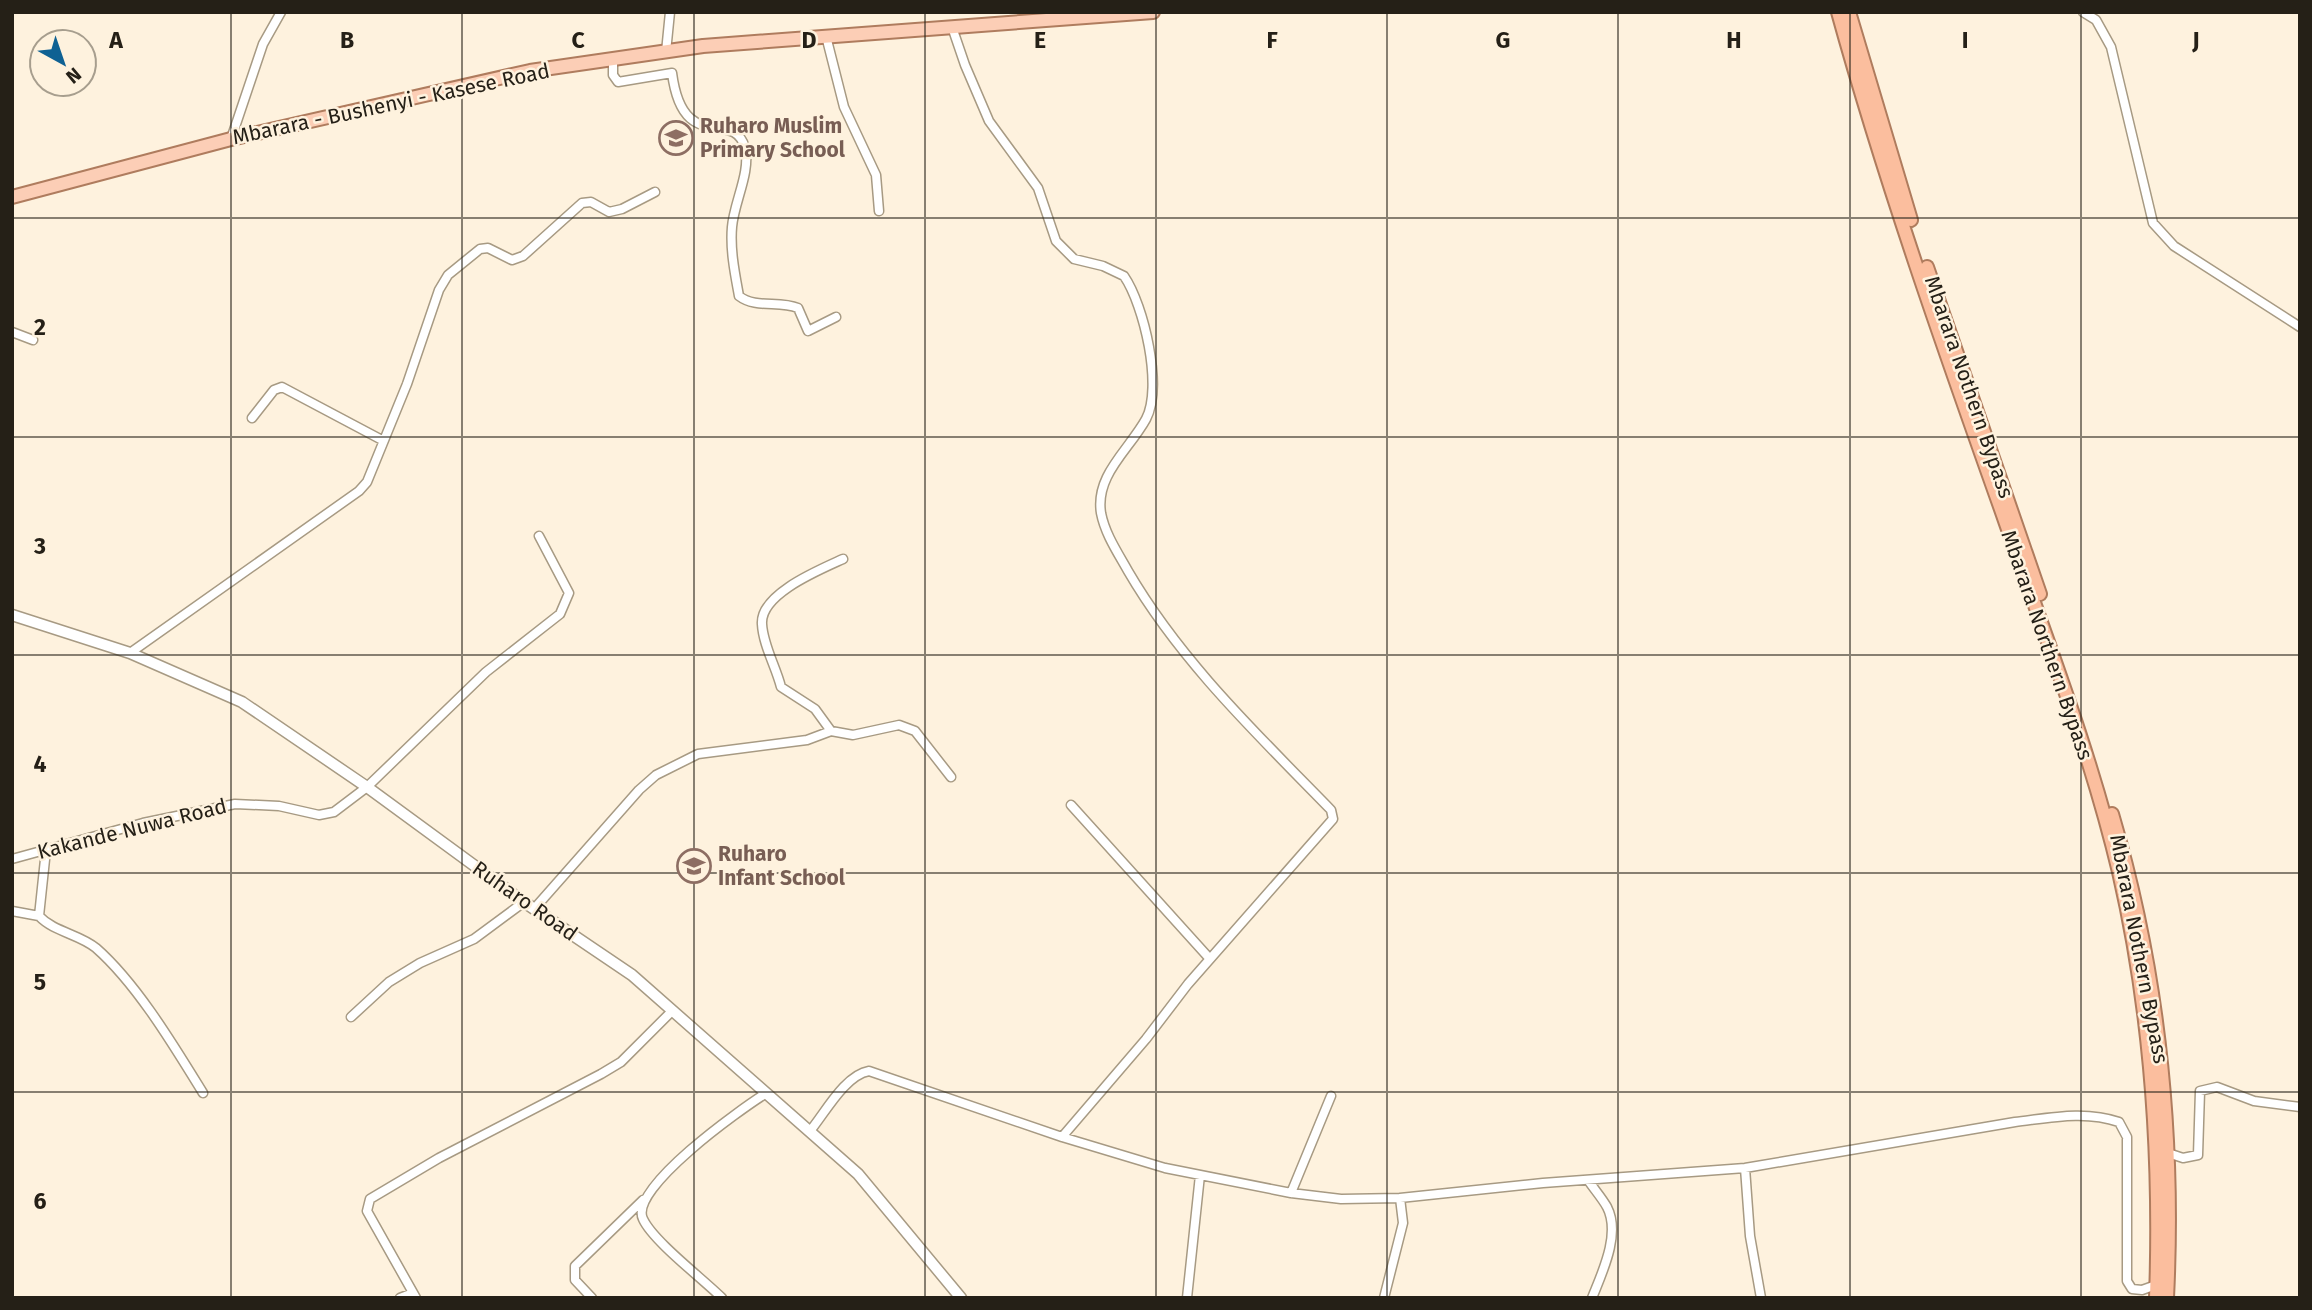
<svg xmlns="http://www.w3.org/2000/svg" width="2312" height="1310" viewBox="0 0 2312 1310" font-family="'Fira Sans',sans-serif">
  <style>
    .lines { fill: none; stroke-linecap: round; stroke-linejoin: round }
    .minor-casing { stroke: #a79a83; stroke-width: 11 }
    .tertiary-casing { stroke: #a79a83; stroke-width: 13 }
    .primary-casing { stroke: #af7c5e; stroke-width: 16 }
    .trunk-casing { stroke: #af7c5e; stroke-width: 16 }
    .minor { stroke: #fff; stroke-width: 8 }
    .tertiary { stroke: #fff; stroke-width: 10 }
    .primary { stroke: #fcceb6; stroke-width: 12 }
    .trunk { stroke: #fbbe9e; stroke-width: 12 }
    .grid { fill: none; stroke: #252017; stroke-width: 2; stroke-opacity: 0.55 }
    .labels { text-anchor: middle; stroke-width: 5; stroke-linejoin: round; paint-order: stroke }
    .street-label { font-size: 21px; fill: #252017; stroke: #fef2de }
    .education-label { font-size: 21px; font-weight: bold; fill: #785e54; stroke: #fef2de; text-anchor: start }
    .grid-label { font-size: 23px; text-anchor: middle; font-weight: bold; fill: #252017; stroke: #fef2de; stroke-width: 5; stroke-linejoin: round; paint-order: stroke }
  </style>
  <rect width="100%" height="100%" fill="#fef2de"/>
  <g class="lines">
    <g class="minor-casing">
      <path id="minor" d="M 2083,12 L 2096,20 L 2111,47 L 2153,223 L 2174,246 L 2300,327
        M 826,36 L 844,107 L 876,175 L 879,211
        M 666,52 L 670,12
        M 613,59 L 613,75 L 618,82 L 672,73 C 683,157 734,107 745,148 C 751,172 734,202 732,227 C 730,250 735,274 739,296 C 756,309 779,300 798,308 L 808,331 L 836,317
        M 231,139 L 263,44 L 281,12
        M 12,332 L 33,340
        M 252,418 L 274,390 L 282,387 L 382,440
        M 130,653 L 359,491 L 367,482 L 407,384 L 439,290 L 448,275 L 480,249 L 488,248 L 512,260 L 523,256 L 582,203 L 591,202 L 609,212 L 622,209 L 655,192
        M 831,731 L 815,709 L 781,687 C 776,667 763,645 762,624 C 760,594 819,570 843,559
        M 1071,805 L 1210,959
        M 46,850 L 39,916 C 54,932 79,934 96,948 C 137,984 174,1046 203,1093
        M 12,859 L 143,823 L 235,804 L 279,806 L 319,815 L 334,812 L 367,787 L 486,672 L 560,614 L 569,593 L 539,536
        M 534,909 L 639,790 L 656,775 L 698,754 L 807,740 L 831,731 L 853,735 L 899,725 L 915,731 L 951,777
        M 12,911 L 39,916
        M 351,1017 L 389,982 L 420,963 L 474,939 L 524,902
        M 810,1131 C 825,1113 845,1075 869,1071 L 1062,1137 L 1146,1039 L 1188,984 L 1333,819 L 1331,810 C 1258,735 1181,662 1128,571 C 1118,553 1105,534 1101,513 C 1095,475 1129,450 1146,419 C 1163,387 1144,305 1124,276 L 1103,266 L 1074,259 L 1056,241 L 1038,188 L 989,121 L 965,65 L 952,27
        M 1062,1137 L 1165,1168 L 1291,1193 L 1341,1199 L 1400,1198 L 1543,1183 L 1745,1168 L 2015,1122 C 2049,1118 2085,1110 2119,1122 L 2127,1137 L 2127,1281 L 2132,1289 L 2142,1290 L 2156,1285
        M 2168,1153 L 2183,1158 L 2198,1155 L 2200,1091 L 2217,1087 L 2254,1101 L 2300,1107
        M 1745,1168 L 1750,1236 L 1761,1298
        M 1588,1180 C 1594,1189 1602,1198 1607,1207 C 1621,1234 1602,1273 1592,1298
        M 1291,1193 L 1331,1096
        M 400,1298 L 413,1293
        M 416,1298 L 367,1211 L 370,1199 L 439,1158 L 601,1074 L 621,1062 L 672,1011
        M 592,1298 L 575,1280 L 575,1266 L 643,1200
        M 722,1298 C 703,1279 653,1241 643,1219 C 628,1189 741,1109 765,1094
        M 1187,1298 L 1200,1175
        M 1384,1298 L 1403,1223 L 1400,1198"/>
    </g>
    <g class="tertiary-casing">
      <path id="tertiary" d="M 12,615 L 130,653 L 242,702 L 367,787 L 524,902 L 632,975 L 858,1174 L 961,1298"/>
    </g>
    <g class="primary-casing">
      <path id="primary" d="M 12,197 L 231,139 L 530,71 L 703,46 L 1153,12"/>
    </g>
    <g class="trunk-casing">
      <path id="trunk" d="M 1838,12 C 1885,182 1944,349 2003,515 C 2044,633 2090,750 2119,872 C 2151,1011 2161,1156 2156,1298
        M 1849,12 L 1911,220
        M 1927,267 L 2040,594
        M 2112,814 C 2158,970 2175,1135 2167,1298"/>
    </g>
    <use href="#minor" class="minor"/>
    <use href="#tertiary" class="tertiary"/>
    <use href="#primary" class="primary"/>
    <use href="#trunk" class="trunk"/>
  </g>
  <path class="grid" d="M 231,12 L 231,1298M 462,12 L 462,1298M 694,12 L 694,1298M 925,12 L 925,1298M 1156,12 L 1156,1298M 1387,12 L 1387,1298M 1618,12 L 1618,1298M 1850,12 L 1850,1298M 2081,12 L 2081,1298M 12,218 L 2300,218M 12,437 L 2300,437M 12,655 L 2300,655M 12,873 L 2300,873M 12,1092 L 2300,1092"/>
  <defs>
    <g id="school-ring" transform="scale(1.75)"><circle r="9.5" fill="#fef2de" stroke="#8d6e63" stroke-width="1.5"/><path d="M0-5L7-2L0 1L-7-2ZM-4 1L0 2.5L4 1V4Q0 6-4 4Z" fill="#8d6e63"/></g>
  </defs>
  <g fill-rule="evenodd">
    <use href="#school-ring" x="676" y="138"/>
    <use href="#school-ring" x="694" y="866"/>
  </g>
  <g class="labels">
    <g class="street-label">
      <text transform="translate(391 104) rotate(-12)" y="7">Mbarara - Bushenyi - Kasese Road</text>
      <text transform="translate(1969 387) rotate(71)" y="7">Mbarara Nothern Bypass</text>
      <text transform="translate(2047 645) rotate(71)" y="7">Mbarara Northern Bypass</text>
      <text transform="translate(132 829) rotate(-14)" y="7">Kakande Nuwa Road</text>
      <text transform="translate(525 901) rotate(35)" y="7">Ruharo Road</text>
      <text transform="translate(2139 949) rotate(79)" y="7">Mbarara Nothern Bypass</text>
    </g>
    <g class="education-label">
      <text x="700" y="133">Ruharo Muslim<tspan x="700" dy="24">Primary School</tspan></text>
      <text x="718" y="861">Ruharo<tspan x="718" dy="24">Infant School</tspan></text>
    </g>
  </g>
  <g class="grid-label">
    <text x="116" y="48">A</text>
    <text x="347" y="48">B</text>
    <text x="578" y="48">C</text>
    <text x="809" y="48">D</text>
    <text x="1040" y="48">E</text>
    <text x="1272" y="48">F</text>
    <text x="1503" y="48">G</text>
    <text x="1734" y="48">H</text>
    <text x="1965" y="48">I</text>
    <text x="2196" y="48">J</text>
    <text x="40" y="335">2</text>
    <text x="40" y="554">3</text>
    <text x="40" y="772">4</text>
    <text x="40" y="990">5</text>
    <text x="40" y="1209">6</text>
  </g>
  <rect width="2312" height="1310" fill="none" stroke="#252017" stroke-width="28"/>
  <g transform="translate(63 63) rotate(140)"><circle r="33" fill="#fef2de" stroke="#a79e8e" stroke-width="2"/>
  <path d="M0-5L12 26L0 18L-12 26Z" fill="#0f6193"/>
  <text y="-10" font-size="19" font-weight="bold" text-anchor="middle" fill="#252017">N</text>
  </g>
</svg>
